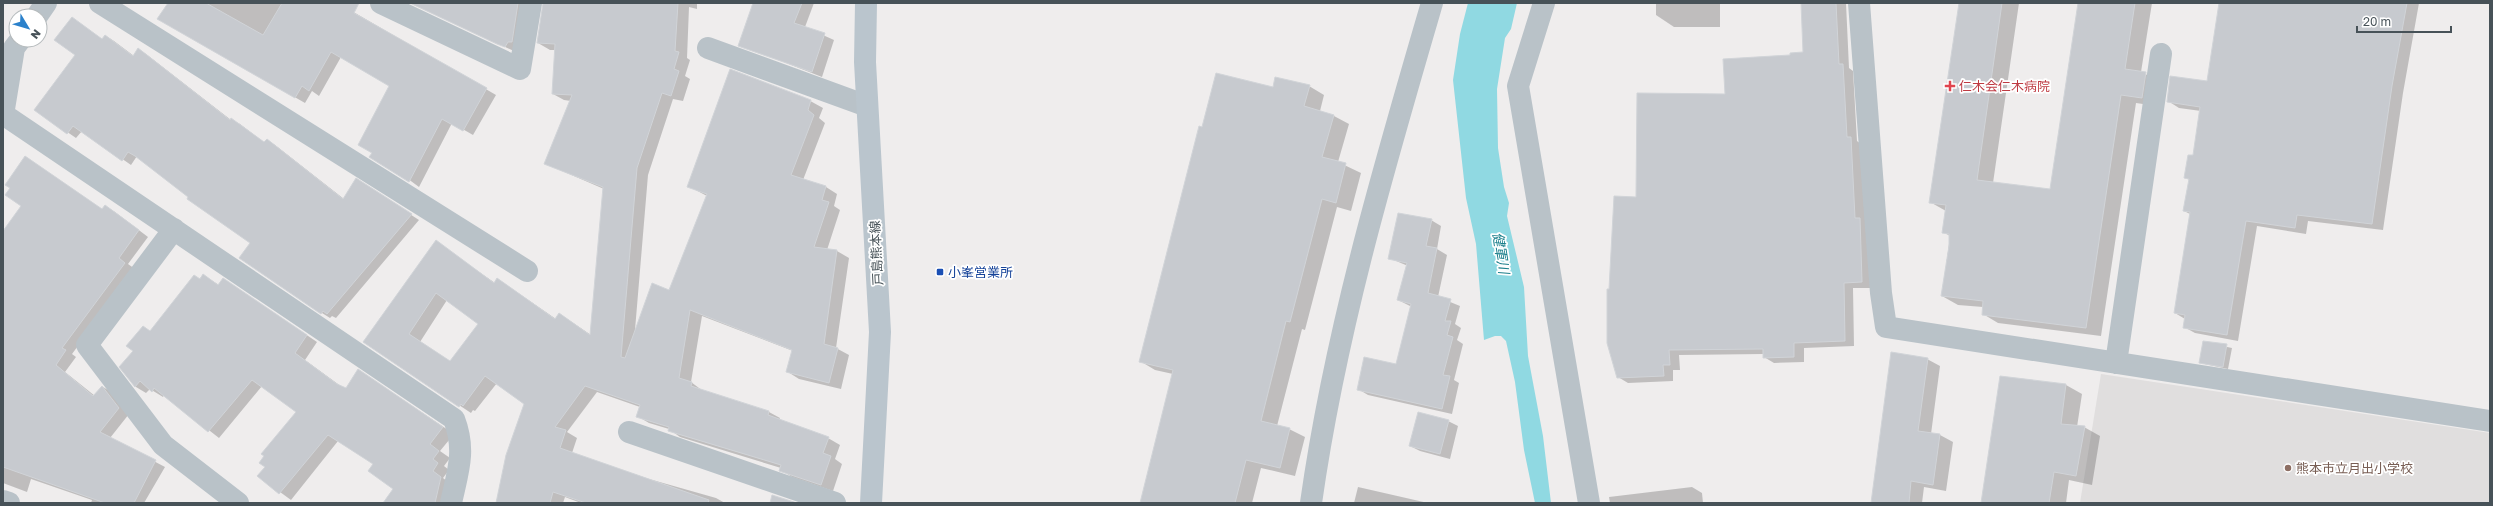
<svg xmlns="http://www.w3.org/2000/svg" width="2493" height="506" viewBox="0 0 2493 506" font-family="'Golos Text','Noto Sans JP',sans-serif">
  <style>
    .education { fill: #e0dede }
    .water { fill: #90d9e2 }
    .shadow { fill: #0003; fill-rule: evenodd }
    .building { fill: #c7cacf; stroke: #d1d4d8; fill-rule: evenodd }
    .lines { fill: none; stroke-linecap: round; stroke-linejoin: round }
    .street { stroke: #b9c2c8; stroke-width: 22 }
    .secondary { stroke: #bac5cd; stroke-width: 22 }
    .health-dot { fill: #e0444e; stroke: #fff; stroke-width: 1.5 }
    .transit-dot { fill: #1a4fb4; stroke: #fff; stroke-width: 1.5 }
    .education-dot { fill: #8d6e63; stroke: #fff; stroke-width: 1.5 }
    .labels { text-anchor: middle; stroke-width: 3.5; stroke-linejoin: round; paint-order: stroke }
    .health-label { font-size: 13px; fill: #be3a42; stroke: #fff; text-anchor: start }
    .street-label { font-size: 13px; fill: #475258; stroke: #fff }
    .transit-label { font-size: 13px; fill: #164399; stroke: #fff; text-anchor: start }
    .education-label { font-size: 13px; fill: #785e54; stroke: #fff; text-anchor: start }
    .water-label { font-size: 14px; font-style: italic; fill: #197e8a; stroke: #fff }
  </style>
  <rect width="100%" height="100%" fill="#efeded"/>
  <path class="education" d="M 2101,374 L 2490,433 L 2490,503 L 2080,503 Z"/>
  <path class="water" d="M 1468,3 L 1517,3 L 1511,29 L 1505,38 L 1497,89 L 1498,148 L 1504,187 L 1509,203 L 1507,216 L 1524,287 L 1528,356 L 1543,436 L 1551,503 L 1535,503 L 1524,450 L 1515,382 L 1506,341 L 1501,336 L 1495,336 L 1484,340 L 1476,244 L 1466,198 L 1453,80 L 1460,34 Z"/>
  <path class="shadow" d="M 169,3 L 338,3 L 496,95 L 473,135 L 452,123 L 419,187 L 373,153 L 391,86 L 341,57 L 319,96 L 312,91 L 305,103 L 158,19 Z
    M 410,3 L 526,3 L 516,52 Z
    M 563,3 L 697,3 L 697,9 L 689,7 L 687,58 L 690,60 L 685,76 L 690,79 L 683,101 L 673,99 L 648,175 L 635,330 L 670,292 L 707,196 L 688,186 L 803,97 L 823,108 L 819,118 L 825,123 L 803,180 L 826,187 L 837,194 L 834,206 L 840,210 L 827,250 L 837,251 L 849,258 L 836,348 L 849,355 L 841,389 L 799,379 L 788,372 L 793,351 L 702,316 L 691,382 L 703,391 L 769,412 L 780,418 L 779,421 L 828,438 L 840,445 L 835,459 L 842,464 L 833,491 L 792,477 L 781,470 L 781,468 L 680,437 L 669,429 L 649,423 L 637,416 L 640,407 L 597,392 L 567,432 L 577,438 L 572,453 L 649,479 L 716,498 L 725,503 L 581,503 L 565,497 L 563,503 L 496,503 L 507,456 L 525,403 L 497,383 L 475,411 L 473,410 L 471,413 L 364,342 L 436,242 L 495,283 L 498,279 L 556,319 L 560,314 L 591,335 L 604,189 L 546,164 L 571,101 L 564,100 L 553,94 L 556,50 L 550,50 L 538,43 ZM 447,300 L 480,323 L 451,362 L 420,342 Z
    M 754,3 L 814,3 L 805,27 L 834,40 L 822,77 L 740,45 Z
    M 1656,3 L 1720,3 L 1720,27 L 1674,27 L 1656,15 Z
    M 1799,3 L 1846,3 L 1849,68 L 1853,71 L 1857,141 L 1861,144 L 1871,288 L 1853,288 L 1854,346 L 1804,348 L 1804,362 L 1774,363 L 1764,357 L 1764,354 L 1679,355 L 1680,370 L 1673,370 L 1673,381 L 1628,383 L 1618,377 L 1610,290 L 1637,198 L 1726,95 L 1791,56 L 1805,53 L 1802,3 Z
    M 1960,3 L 2019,3 L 1993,183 L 2051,191 L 2079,3 L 2152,3 L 2141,72 L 2161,82 L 2157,106 L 2136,103 L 2101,336 L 1998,323 L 1983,314 L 1983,307 L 1958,305 L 1942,296 L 1950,236 L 1943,232 L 1946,211 L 1930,202 Z
    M 2221,3 L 2419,3 L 2403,93 L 2383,230 L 2308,221 L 2306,234 L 2257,226 L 2238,341 L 2195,333 L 2184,327 L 2185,319 L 2175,313 L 2190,214 L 2184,211 L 2190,180 L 2185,178 L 2194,156 L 2201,111 L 2179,108 L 2168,101 L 2208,83 Z
    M 72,19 L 103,40 L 106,36 L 114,41 L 134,56 L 138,49 L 146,54 L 231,120 L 240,124 L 265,143 L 267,140 L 275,145 L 344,199 L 365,185 L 419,220 L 336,318 L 332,316 L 330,318 L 322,313 L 240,258 L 252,243 L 137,156 L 131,165 L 82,131 L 76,138 L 35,110 L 76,55 Z
    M 1309,86 L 1324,95 L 1320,111 L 1334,116 L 1349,124 L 1338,162 L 1361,173 L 1351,211 L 1337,207 L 1305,330 L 1302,329 L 1277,426 L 1289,429 L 1305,437 L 1295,476 L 1261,468 L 1252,503 L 1141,503 L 1173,374 L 1155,370 L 1140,361 L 1203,128 L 1273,88 Z
    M 26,157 L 103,210 L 105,206 L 115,212 L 148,237 L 128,264 L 135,269 L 72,354 L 76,357 L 65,372 L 95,396 L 103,387 L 113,393 L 129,414 L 110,438 L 165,467 L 144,503 L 91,503 L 92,500 L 31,479 L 27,492 L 3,483 L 3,233 L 22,206 Z
    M 1431,220 L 1441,226 L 1437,249 L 1447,255 L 1438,297 L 1460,306 L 1455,324 L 1461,328 L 1457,340 L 1463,344 L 1454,380 L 1459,383 L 1452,414 L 1368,395 L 1358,389 L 1396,365 L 1412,307 L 1398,300 L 1408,266 L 1389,258 Z
    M 203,275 L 219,285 L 224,279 L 234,286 L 317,342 L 305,360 L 342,387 L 346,389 L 369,377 L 454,434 L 440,451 L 450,458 L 444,466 L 449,470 L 443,478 L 451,484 L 447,503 L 384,503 L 394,489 L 374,464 L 338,441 L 291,500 L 258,476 L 266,467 L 298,412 L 262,386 L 219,438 L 164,395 L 163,397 L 150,389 L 146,393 L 136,387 L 121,367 L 134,351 L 143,327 L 151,332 Z
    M 2204,342 L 2232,348 L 2228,369 L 2200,363 Z
    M 1927,359 L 1940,366 L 1931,434 L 1940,435 L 1953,442 L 1946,491 L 1924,487 L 1922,503 L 1872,503 Z
    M 2001,377 L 2066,385 L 2082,394 L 2077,427 L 2084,427 L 2100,436 L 2092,485 L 2069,480 L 2066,503 L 1982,503 Z
    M 1448,421 L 1458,426 L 1450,459 L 1420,451 L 1410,446 Z
    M 1358,487 L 1428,503 L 1354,503 Z
    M 1692,487 L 1702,493 L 1703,503 L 1610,503 L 1609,497 Z"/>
  <path class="building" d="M 168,3 L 206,3 L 263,35 L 282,3 L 359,3 L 354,13 L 487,88 L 463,131 L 442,119 L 409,182 L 369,157 L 372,153 L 358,145 L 389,86 L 331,52 L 309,91 L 302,86 L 295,98 L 157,19 Z
    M 410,3 L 518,3 L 512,42 L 508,42 L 505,47 L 497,44 Z
    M 543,3 L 678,3 L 675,51 L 679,52 L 674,69 L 679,71 L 671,96 L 662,93 L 637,168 L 621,357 L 625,358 L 652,283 L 669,290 L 707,194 L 687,187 L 730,69 L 811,100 L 808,110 L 814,115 L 791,175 L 826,186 L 822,200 L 829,202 L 814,247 L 837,250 L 824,344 L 838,348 L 829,383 L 786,372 L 792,350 L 690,310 L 679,378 L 692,382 L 691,386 L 769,411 L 768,415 L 829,437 L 823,453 L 831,456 L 821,485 L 779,471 L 781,465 L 668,431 L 669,427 L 636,417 L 640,405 L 585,386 L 555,427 L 566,430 L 560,448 L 709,500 L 708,503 L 586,503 L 553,492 L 550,503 L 496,503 L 506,455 L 524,404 L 485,376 L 463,406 L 461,404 L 459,407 L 363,342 L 436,240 L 494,283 L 497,278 L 555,319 L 559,313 L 590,335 L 603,187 L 544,164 L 572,95 L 552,94 L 555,44 L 537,43 ZM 436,293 L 478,324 L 450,361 L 409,334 Z
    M 753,3 L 802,3 L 794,23 L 825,33 L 812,72 L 738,46 Z
    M 1801,3 L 1836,3 L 1839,64 L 1843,64 L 1847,137 L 1851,137 L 1855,218 L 1860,218 L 1862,282 L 1844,283 L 1845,341 L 1794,343 L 1794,357 L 1763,358 L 1763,349 L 1669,350 L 1670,365 L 1663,365 L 1664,376 L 1617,378 L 1607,343 L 1607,289 L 1609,289 L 1614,196 L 1636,197 L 1637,93 L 1725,94 L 1723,59 L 1790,55 L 1790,53 L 1803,52 Z
    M 1959,3 L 2002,3 L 1977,180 L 2050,189 L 2078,3 L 2135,3 L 2125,69 L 2146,72 L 2142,98 L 2121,95 L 2086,328 L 1982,315 L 1983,301 L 1941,296 L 1949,246 L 1949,234 L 1942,233 L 1946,205 L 1929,203 Z
    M 2219,3 L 2407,3 L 2392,86 L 2372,224 L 2297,215 L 2295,228 L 2246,221 L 2227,335 L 2183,328 L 2185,315 L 2174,313 L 2190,212 L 2183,211 L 2189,179 L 2184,178 L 2188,155 L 2193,155 L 2200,107 L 2167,102 L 2170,76 L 2207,81 Z
    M 72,17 L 102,39 L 105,35 L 133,56 L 138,48 L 230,120 L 231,118 L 264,142 L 267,139 L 343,199 L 356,178 L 412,214 L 327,314 L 323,311 L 321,314 L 239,258 L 250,243 L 187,199 L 188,197 L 135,156 L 128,152 L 122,161 L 73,126 L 67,134 L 34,110 L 75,55 L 54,40 Z
    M 1216,73 L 1273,87 L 1275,77 L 1310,85 L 1304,106 L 1334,115 L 1322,157 L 1346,163 L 1336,203 L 1322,199 L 1290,322 L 1286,321 L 1261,421 L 1290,428 L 1280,468 L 1246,460 L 1235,503 L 1140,503 L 1173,370 L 1139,362 L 1199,126 L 1202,127 Z
    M 25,156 L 102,209 L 105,205 L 139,230 L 119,258 L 125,263 L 62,348 L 66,350 L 56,365 L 93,396 L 102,386 L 119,408 L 100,432 L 156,460 L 134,503 L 105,503 L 3,467 L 3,231 L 21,206 L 5,195 L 10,188 L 5,185 Z
    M 1398,213 L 1432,219 L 1426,246 L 1437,248 L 1428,293 L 1451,299 L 1445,321 L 1451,321 L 1447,335 L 1453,337 L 1443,375 L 1450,376 L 1442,409 L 1357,390 L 1364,357 L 1396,364 L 1411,304 L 1397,300 L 1407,263 L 1388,259 Z
    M 203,274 L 218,285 L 223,278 L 307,335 L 295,353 L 337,384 L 346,388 L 358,369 L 443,427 L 430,444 L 439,451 L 433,459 L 438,463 L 433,471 L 441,477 L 435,503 L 383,503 L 393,489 L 368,471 L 373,464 L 328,435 L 279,494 L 257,476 L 265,467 L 259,463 L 264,456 L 261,454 L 296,412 L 252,380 L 208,432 L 154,388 L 152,392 L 140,381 L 135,387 L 119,367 L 133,351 L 126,346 L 143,326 L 150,331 L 194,275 L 200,279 Z
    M 2203,341 L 2227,344 L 2223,367 L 2199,363 Z
    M 1891,352 L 1928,358 L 1918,431 L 1940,434 L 1933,485 L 1911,481 L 1909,503 L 1871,503 Z
    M 2000,376 L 2066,384 L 2061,424 L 2085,426 L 2076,476 L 2054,472 L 2049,503 L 1981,503 Z
    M 1418,412 L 1449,420 L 1440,454 L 1409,446 Z
    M 772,495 L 797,503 L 770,503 Z"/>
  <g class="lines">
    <path class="street" d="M 100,3 L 527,271
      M 381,3 L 520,69 L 531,3
      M 1544,3 L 1518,86 L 1589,503
      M 1859,3 L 1881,293 L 1886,327 L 2490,421
      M 37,16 L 46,3
      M 708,48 L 867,106
      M 3,114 L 454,419 C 466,450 458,471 451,503
      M 3,115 L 14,48 L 20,40
      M 174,229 L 87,345 L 163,445 L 238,503
      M 2116,363 L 2161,54
      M 629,432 L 835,503
      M 3,501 L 9,503
      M 1311,503 C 1335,333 1384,167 1432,3"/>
    <path class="secondary" d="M 866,3 L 865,62 L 880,332 L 871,503"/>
  </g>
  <path class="health-dot" d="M1948 80h4v4h4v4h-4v4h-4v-4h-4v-4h4z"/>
  <rect class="transit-dot" x="936" y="268" width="8" height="8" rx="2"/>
  <circle class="education-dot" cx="2288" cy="468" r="4"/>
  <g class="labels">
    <g class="health-label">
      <text x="1959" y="91">仁木会仁木病院</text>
    </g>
    <g class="street-label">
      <text transform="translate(876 253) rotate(-93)" y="5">戸島熊本線</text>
    </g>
    <g class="transit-label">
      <text x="948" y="277">小峯営業所</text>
    </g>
    <g class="education-label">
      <text x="2296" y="473">熊本市立月出小学校</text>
    </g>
    <g class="water-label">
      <text transform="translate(1501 253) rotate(81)" y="5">健軍川</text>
    </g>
  </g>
  <rect width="2493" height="506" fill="none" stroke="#475258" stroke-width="8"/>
  <g transform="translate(28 28) rotate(128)"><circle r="19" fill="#ffffff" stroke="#b5babc"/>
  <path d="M0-3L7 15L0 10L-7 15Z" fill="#2b81cb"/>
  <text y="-6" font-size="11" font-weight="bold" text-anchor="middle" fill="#475258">N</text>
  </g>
  <path d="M2357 26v6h94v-6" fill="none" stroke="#475258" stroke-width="2"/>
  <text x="2363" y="26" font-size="12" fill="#475258" stroke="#ffffff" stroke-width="3" paint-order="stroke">20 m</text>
</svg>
